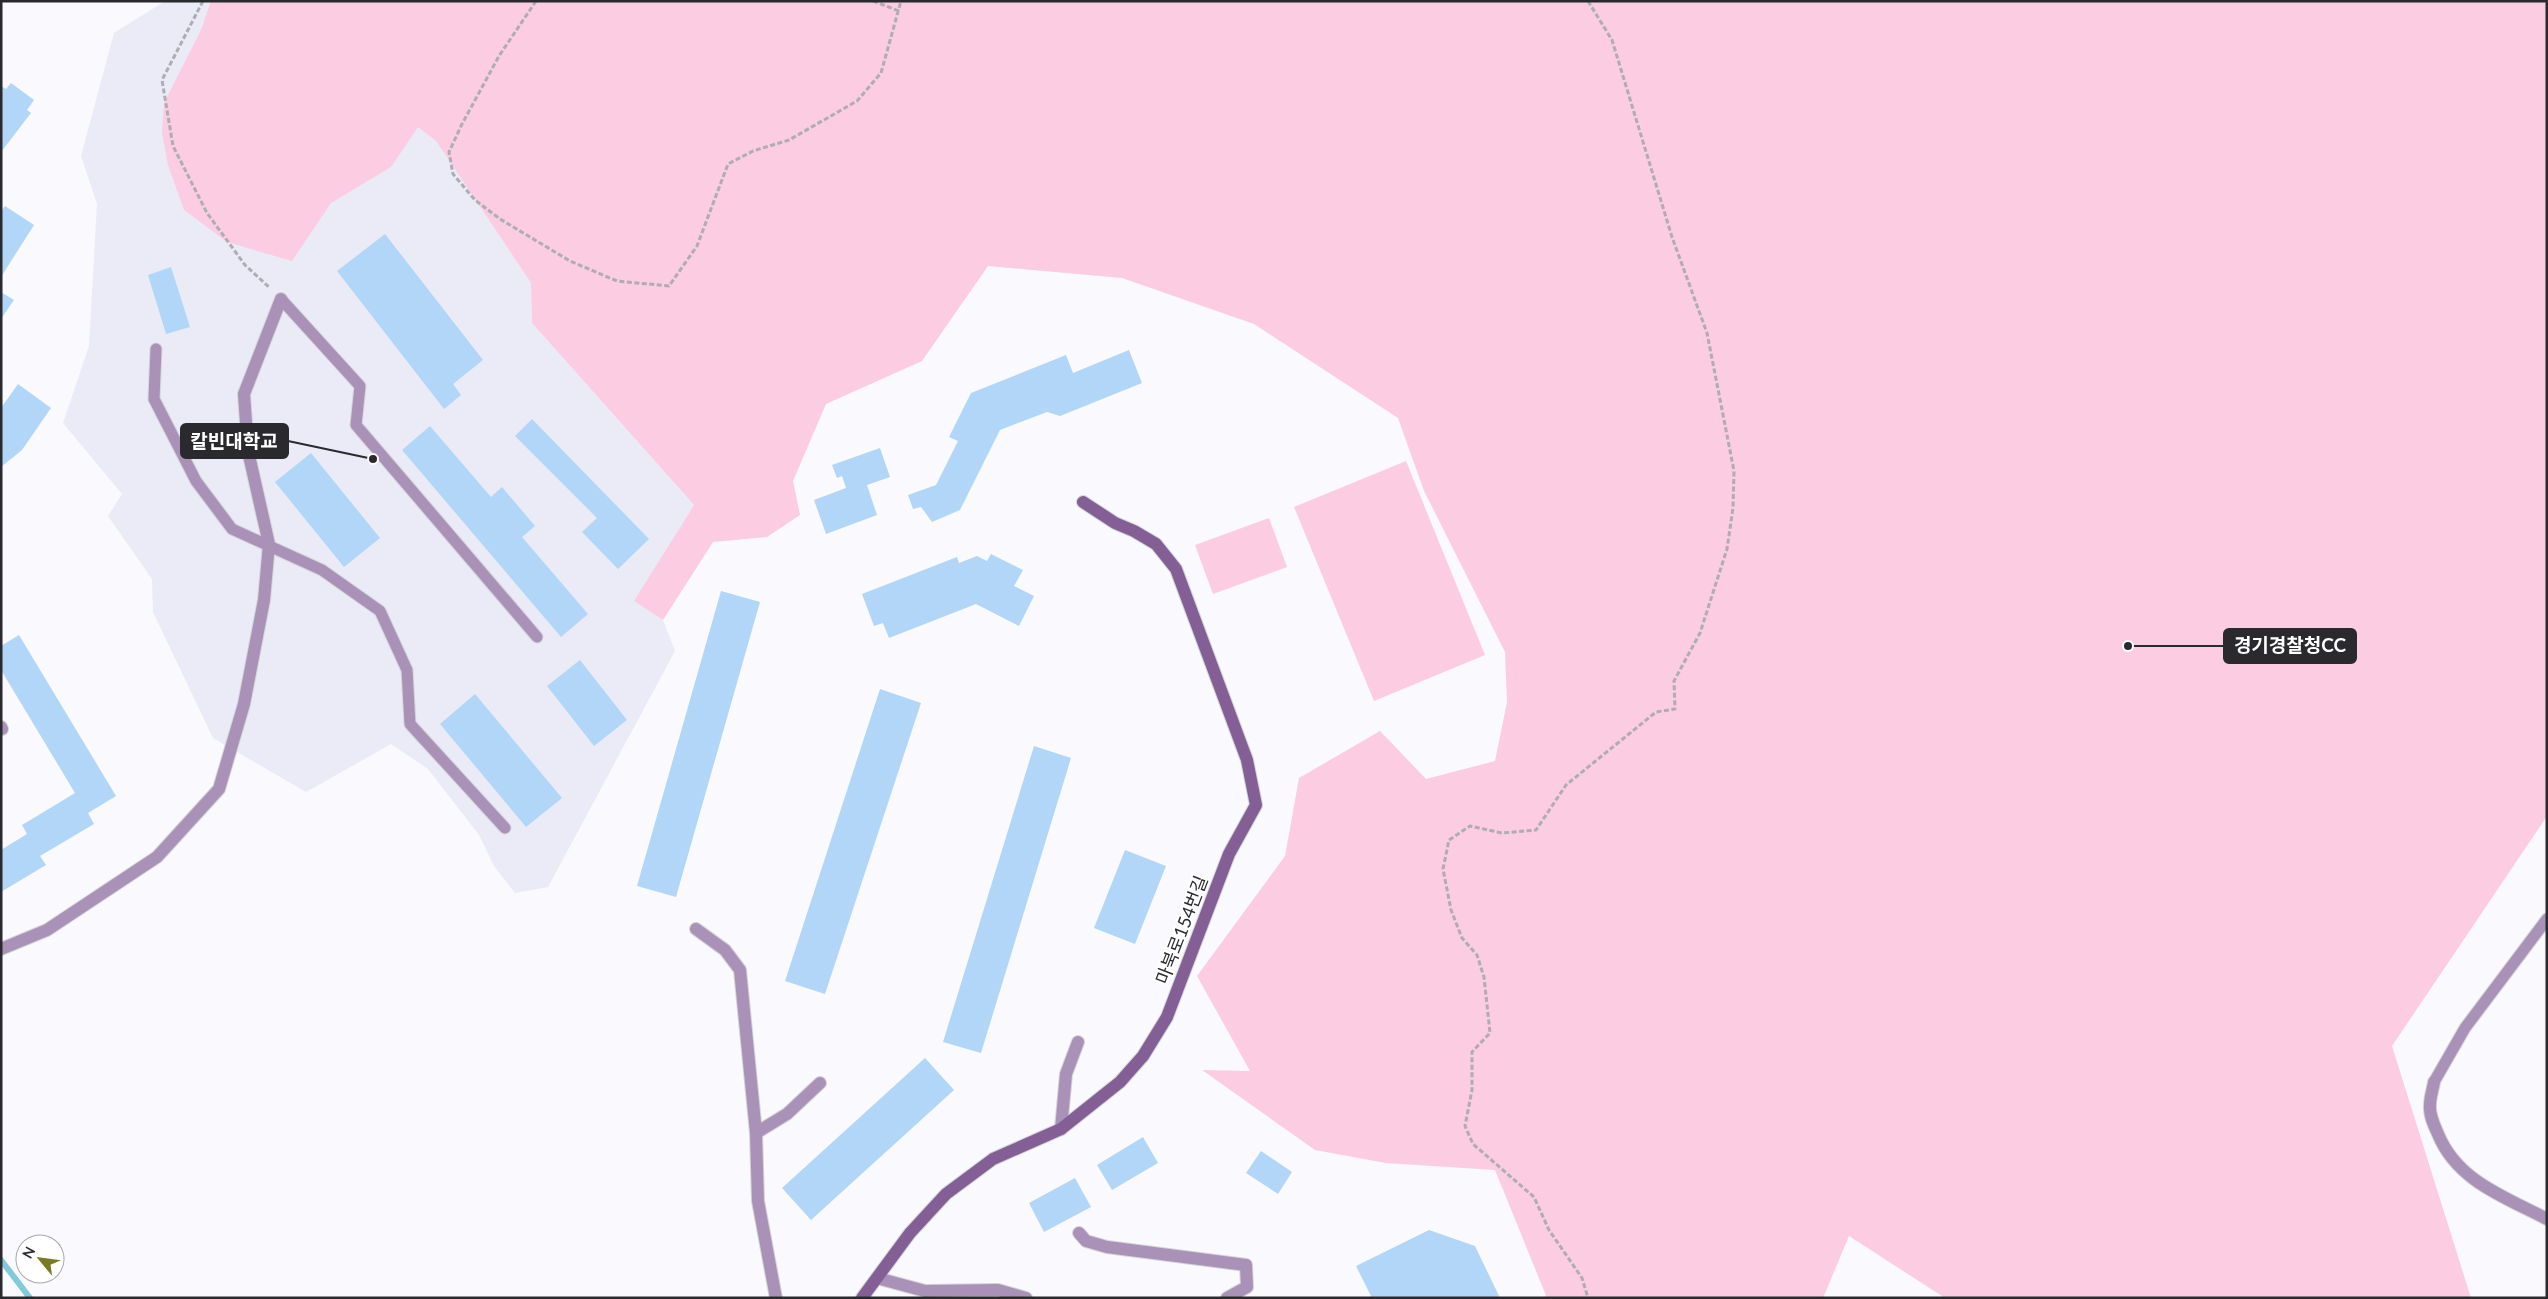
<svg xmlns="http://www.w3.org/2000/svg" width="2548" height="1299" viewBox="0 0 2548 1299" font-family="Lato,'Noto Sans KR',sans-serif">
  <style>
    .built { fill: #eaebf7 }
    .green { fill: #fbcce2 }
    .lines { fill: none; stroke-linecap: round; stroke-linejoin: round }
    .stream { stroke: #81cad9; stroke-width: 6 }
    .building { fill: #b1d6f7 }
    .lane-casing { stroke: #d4d4d9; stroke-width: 13 }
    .street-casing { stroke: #d4d4d9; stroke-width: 14 }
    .secondary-casing { stroke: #d4d4d9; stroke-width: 14 }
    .path { stroke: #adadb2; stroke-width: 3; stroke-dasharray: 5 2.5; stroke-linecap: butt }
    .lane { stroke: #aa91b7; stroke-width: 11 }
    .street { stroke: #aa91b7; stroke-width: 12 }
    .secondary { stroke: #835f95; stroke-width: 12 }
    .labels { text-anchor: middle; stroke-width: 4; stroke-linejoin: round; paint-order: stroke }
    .street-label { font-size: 18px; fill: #29292e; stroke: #fff }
    .leader { fill: none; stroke: #29292e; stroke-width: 2 }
    .callout-dot { fill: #29292e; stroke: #fff; stroke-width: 2 }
    .callout { fill: #29292e; stroke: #29292e; stroke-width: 2 }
    .callout-label { font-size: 19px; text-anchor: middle; font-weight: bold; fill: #fff }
  </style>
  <rect width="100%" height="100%" fill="#f9f9fe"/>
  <path class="built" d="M 165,1 L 461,1 L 419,127 L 436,141 L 531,283 L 532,323 L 694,505 L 635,601 L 663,620 L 675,651 L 548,887 L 515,893 L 494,866 L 479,835 L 428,769 L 391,744 L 306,792 L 213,738 L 153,612 L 152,579 L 108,516 L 122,494 L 63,423 L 89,346 L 97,204 L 81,156 L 114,33 Z"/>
  <path class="green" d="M 211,1 L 2547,1 L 2547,816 L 2392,1046 L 2471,1298 L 1945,1298 L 1849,1236 L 1823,1298 L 1547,1298 L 1495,1170 L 1386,1163 L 1315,1150 L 1202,1070 L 1250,1071 L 1197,976 L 1285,856 L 1299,778 L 1380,731 L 1426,779 L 1495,761 L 1507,702 L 1505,652 L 1424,491 L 1398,418 L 1254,324 L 1122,278 L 988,266 L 922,361 L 826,404 L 793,481 L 800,515 L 767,537 L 713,542 L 663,620 L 634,601 L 694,505 L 532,323 L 531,283 L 436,141 L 418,127 L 391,167 L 331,203 L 292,261 L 227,242 L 184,210 L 168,165 L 162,133 L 164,103 L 201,30 Z
    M 1406,461 L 1485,655 L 1374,701 L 1294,507 Z
    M 1269,518 L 1287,567 L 1213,594 L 1195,545 Z"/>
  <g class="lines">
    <path class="stream" d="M 1,1260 L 30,1298"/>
  </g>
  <path class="building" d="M 11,83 L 34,100 L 27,110 L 31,113 L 1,152 L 1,86 L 6,89 Z
    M 5,206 L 34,225 L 1,277 L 1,212 Z
    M 385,234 L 483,360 L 453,384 L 461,395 L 444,409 L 337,271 Z
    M 171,267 L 190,327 L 166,334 L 148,275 Z
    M 1,292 L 14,300 L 1,319 Z
    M 1129,350 L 1142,383 L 1060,416 L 1047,412 L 1000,430 L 960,510 L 932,522 L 921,507 L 913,509 L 908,495 L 936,485 L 958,441 L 949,437 L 971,393 L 1066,355 L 1073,373 Z
    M 18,384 L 51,408 L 22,450 L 1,467 L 1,408 Z
    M 532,419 L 649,539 L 618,569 L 582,532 L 597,518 L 515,436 Z
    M 430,426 L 491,497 L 502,487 L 535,526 L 522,537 L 588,614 L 561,637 L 402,450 Z
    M 880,448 L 890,477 L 867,485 L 877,515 L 826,534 L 814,500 L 846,488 L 842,476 L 837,478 L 832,465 Z
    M 311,453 L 380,538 L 344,567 L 275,482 Z
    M 991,554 L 1023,570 L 1014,586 L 1034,596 L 1019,626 L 976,604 L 889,638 L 883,623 L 874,626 L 862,594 L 957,557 L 959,563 L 977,556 L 987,561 Z
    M 721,591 L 760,602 L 676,897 L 637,886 Z
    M 19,635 L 116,796 L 88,813 L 94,824 L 40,856 L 46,865 L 1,892 L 1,850 L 27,834 L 22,825 L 75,793 L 1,670 L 1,646 Z
    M 580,660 L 627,720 L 594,746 L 547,686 Z
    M 880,689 L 921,703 L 825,994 L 785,981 Z
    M 475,694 L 562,798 L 526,827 L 440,724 Z
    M 1034,746 L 1071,758 L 981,1053 L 943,1042 Z
    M 1125,850 L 1166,866 L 1135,944 L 1094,928 Z
    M 925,1058 L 954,1090 L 811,1220 L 782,1188 Z
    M 1143,1137 L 1158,1163 L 1112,1190 L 1097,1165 Z
    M 1261,1151 L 1292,1172 L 1278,1194 L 1246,1173 Z
    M 1075,1178 L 1091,1207 L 1044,1232 L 1029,1203 Z
    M 1429,1230 L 1475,1246 L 1500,1298 L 1372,1298 L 1356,1266 Z"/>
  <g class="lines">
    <g class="lane-casing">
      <path id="lane" d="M 281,299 L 360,386 L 356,425 L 537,637
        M 156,349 L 154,399 L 196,481 L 232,529 L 322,570 L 380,611 L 407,670 L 410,724 L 505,828
        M 2434,1082 L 2465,1028 L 2547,919"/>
    </g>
    <g class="street-casing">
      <path id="street" d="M 1,727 L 2,729
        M 696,929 L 725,950 L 740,970 L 756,1133 L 758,1201 L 776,1298
        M 1,949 L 47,930 L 157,857 L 219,789 L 244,704 L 264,600 L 269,544 L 248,451 L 244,394 L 281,299
        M 2434,1082 C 2433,1089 2430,1097 2430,1105 C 2429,1115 2434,1125 2438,1134 C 2457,1181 2505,1197 2547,1219
        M 1061,1129 L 1066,1074 L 1078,1042
        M 756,1133 L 787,1114 L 820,1083
        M 1079,1233 L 1086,1241 L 1107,1247 L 1246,1265 L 1247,1287 L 1227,1298
        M 877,1278 L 925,1291 L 998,1290 L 1026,1298"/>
    </g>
    <g class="secondary-casing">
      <path id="secondary" d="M 862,1298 L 910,1233 L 946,1194 L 993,1159 L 1061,1129 L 1120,1082 L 1143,1056 L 1167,1017 L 1229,854 L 1256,805 L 1247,760 L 1176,569 L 1156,544 L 1134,531 L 1115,523 L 1083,502"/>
    </g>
    <path class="path" d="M 203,1 L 162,80 L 173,146 L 207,213 L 245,265 L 270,288
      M 536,1 L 499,56 L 462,124 L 449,152 L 453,174 L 475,200 L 500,219 L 570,261 L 617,281 L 669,286 L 697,246 L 728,164 L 753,151 L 789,140 L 857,101 L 881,73 L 901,1
      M 873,1 L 899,11
      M 1588,1 L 1612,40 L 1672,237 L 1707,333 L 1734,471 L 1733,508 L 1727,549 L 1700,633 L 1674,681 L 1675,709 L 1656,712 L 1566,785 L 1536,830 L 1502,833 L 1470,826 L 1449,840 L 1443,869 L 1451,910 L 1462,938 L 1477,955 L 1484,977 L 1490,1033 L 1472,1052 L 1472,1090 L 1465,1126 L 1473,1144 L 1534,1197 L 1549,1230 L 1582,1278 L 1588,1298"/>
    <use href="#lane" class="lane"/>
    <use href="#street" class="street"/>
    <use href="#secondary" class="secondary"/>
  </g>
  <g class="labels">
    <g class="street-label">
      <text transform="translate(1182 930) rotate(-69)" y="6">마북로154번길</text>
    </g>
  </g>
  <path class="leader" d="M373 459L288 441M2128 646L2224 646"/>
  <g class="callout-dot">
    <circle cx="373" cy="459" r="5"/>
    <circle cx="2128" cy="646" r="5"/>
  </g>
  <g class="callout">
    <rect x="181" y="424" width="107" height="34" rx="5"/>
    <rect x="2224" y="629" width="132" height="34" rx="5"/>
  </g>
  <g class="callout-label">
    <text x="234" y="448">칼빈대학교</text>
    <text x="2290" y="652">경기경찰청CC</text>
  </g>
  <rect width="2548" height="1299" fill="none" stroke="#29292e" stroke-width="5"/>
  <g transform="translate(40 1259) rotate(299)"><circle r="24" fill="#ffffff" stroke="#a9a9ab"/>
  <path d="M0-4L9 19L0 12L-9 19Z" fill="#787b24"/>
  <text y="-8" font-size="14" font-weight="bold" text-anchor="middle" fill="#29292e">N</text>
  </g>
</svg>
